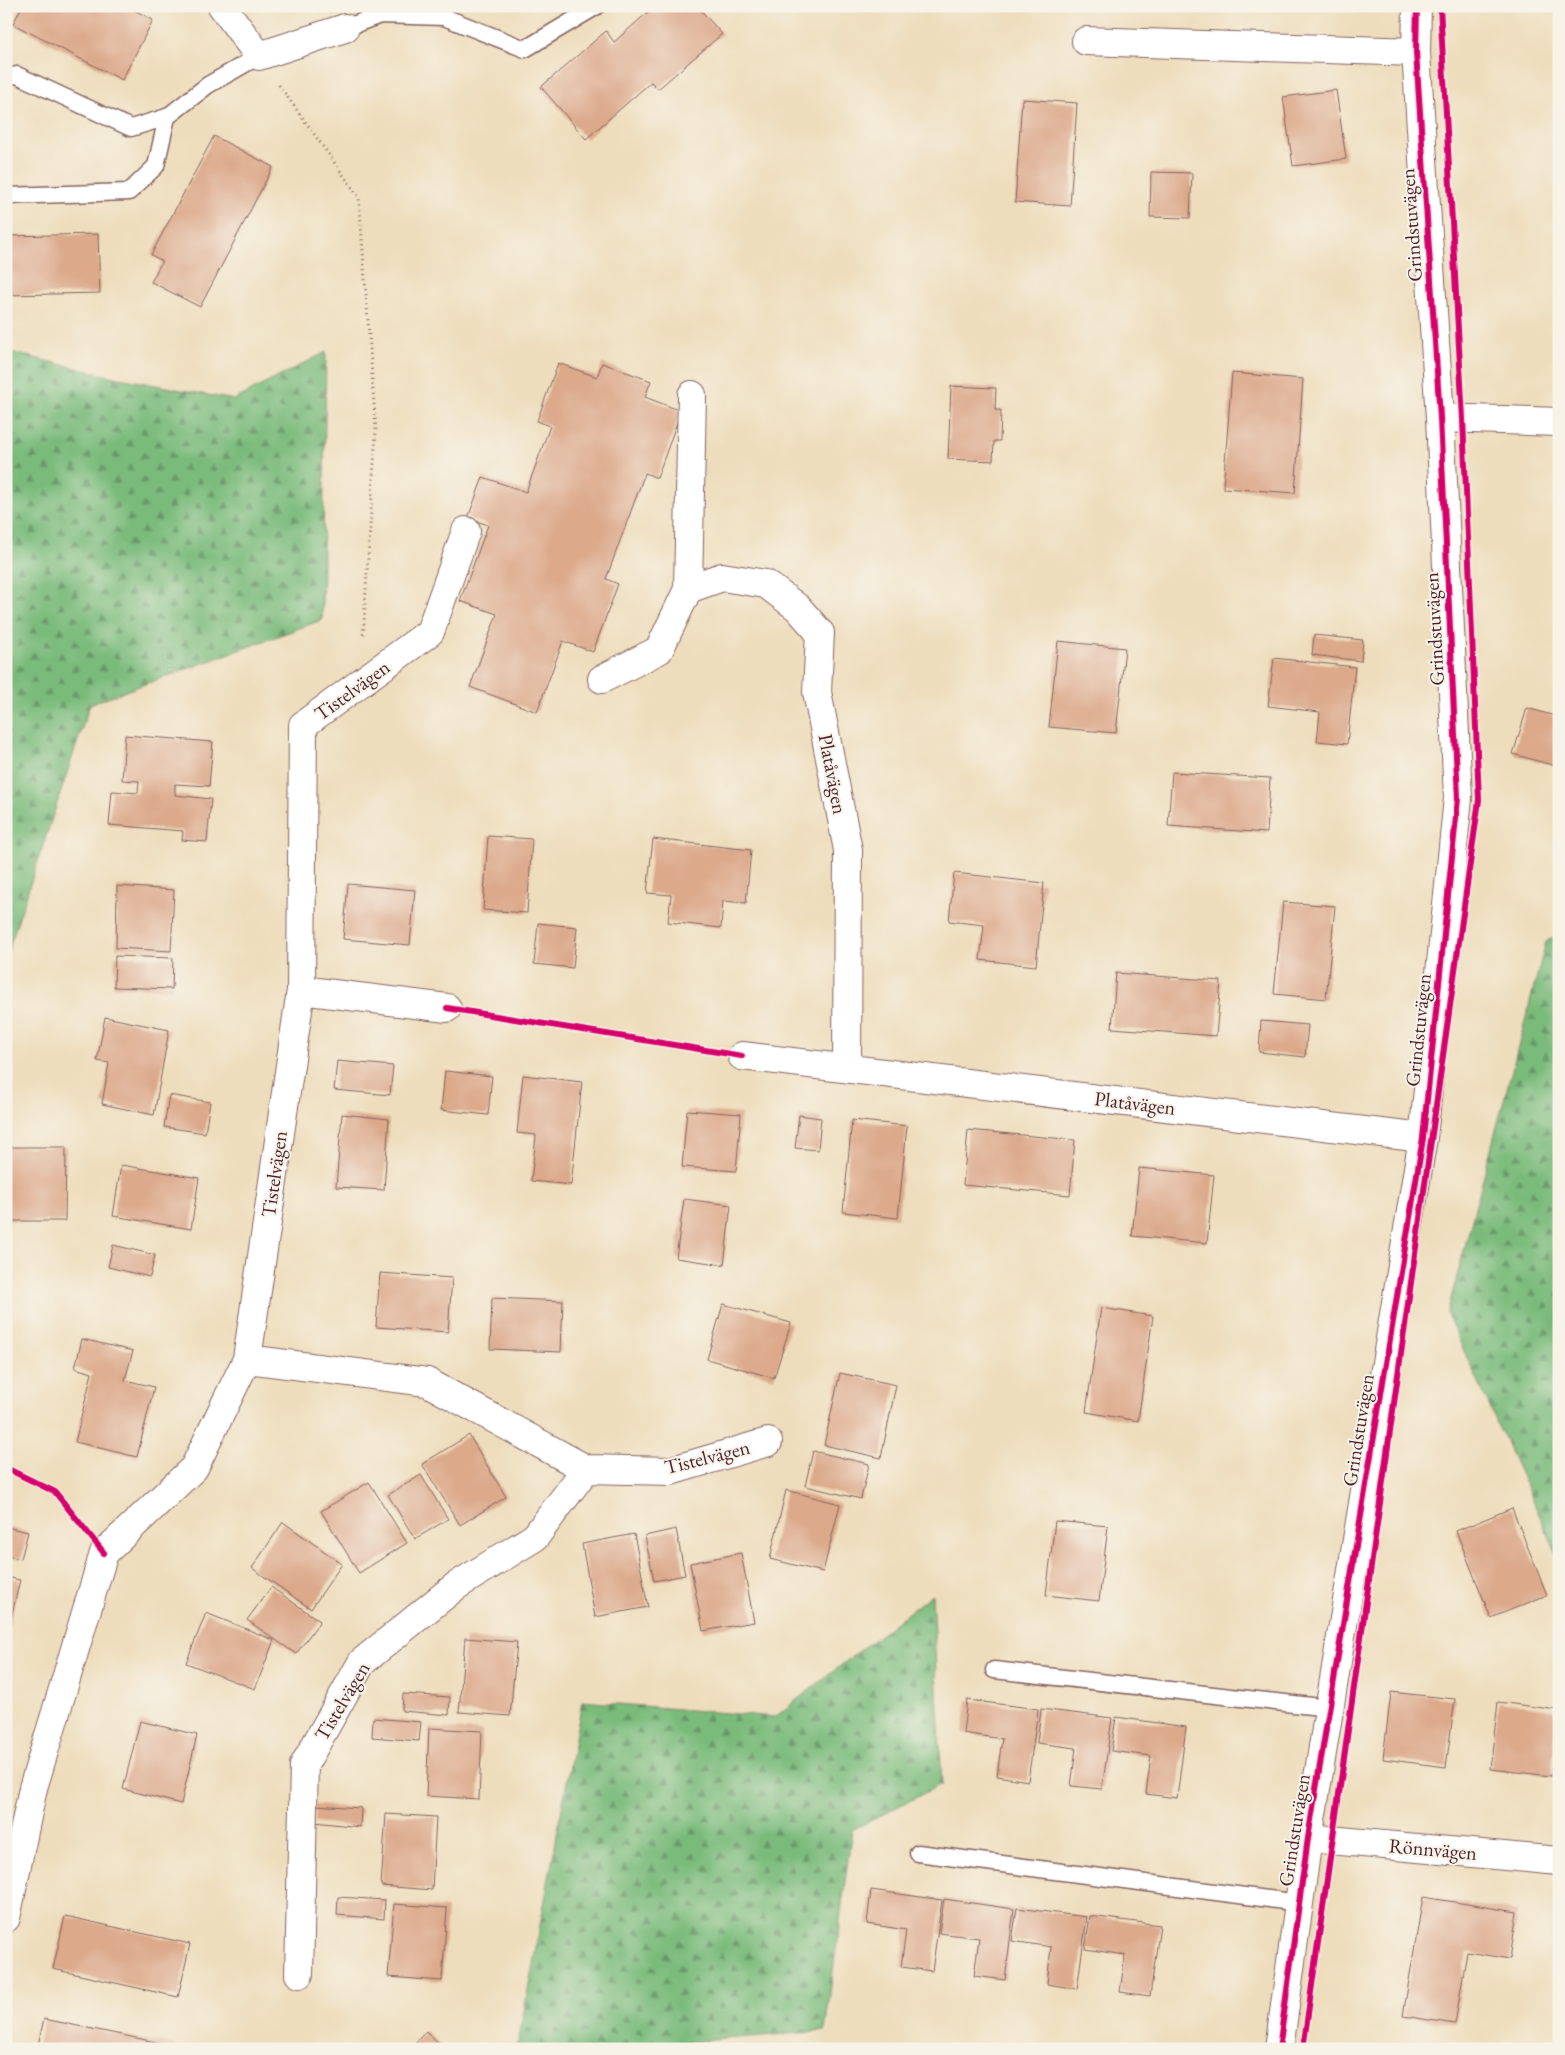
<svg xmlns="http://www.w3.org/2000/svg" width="1565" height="2055" viewBox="0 0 1565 2055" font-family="'EB Garamond',serif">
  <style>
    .forest { fill: url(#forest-firs); stroke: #626d54 }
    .building { fill: #dca98b }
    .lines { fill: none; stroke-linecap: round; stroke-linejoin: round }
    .lane-casing { stroke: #83625e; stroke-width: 19 }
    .street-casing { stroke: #83625e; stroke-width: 30 }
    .path { stroke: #83625e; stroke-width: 3; stroke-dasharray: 1 4; stroke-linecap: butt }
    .lane { stroke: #fff; stroke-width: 16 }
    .street { stroke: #fff; stroke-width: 28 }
    .cycleway-casing { stroke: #f7f3e8; stroke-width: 9 }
    .cycleway { stroke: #d6006c; stroke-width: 6 }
    .labels { text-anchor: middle; stroke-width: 4; stroke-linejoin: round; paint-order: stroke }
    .street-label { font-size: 20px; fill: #4a1f2b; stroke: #f7f3e8 }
  </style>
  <defs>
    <pattern id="forest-firs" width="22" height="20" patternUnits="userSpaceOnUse" patternTransform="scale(1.25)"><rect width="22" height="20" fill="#7abb7c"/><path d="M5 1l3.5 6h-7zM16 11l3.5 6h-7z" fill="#669766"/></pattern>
  </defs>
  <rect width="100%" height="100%" fill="#f7f3e8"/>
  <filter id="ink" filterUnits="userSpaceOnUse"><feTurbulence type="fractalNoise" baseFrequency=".02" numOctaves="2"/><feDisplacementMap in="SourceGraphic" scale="10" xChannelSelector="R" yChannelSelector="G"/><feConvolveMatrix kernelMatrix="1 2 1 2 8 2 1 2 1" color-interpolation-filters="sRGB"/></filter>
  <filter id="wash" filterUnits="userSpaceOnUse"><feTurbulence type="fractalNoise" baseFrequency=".0096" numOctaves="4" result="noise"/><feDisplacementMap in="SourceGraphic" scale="20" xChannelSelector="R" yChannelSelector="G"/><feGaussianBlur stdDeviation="1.12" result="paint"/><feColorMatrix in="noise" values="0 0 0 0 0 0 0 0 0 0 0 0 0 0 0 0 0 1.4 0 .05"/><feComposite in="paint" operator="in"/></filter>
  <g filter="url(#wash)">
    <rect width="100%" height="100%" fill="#eeddbc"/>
    <path class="forest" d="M 6,351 L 109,376 L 234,400 L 326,352 L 322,620 L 90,704 L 6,957 Z
      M 1559,933 L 1559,1558 L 1447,1314 L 1546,942 Z
      M 932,1594 L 942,1784 L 852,1830 L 825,2031 L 675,2043 L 674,2049 L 517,2049 L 582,1701 L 775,1717 Z"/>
    <g id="blocks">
      <path class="building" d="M 22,6 L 127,6 L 153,20 L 122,80 L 13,24 Z
        M 655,6 L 697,6 L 722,34 L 658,89 L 651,82 L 586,139 L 541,87 L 606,31 L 614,42 Z
        M 1336,90 L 1346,159 L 1293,166 L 1283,97 Z
        M 1022,99 L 1077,103 L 1070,206 L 1015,202 Z
        M 214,136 L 273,167 L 200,307 L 151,282 L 162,261 L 151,255 Z
        M 1151,172 L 1192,173 L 1190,218 L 1150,217 Z
        M 98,234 L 100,293 L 6,295 L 6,236 Z
        M 558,363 L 597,377 L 602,363 L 651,381 L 645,397 L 681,411 L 657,478 L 645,473 L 606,579 L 618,584 L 593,652 L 563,641 L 537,712 L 470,687 L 497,614 L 460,601 L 488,525 L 468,518 L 483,477 L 526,492 L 550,426 L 537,421 Z
        M 1232,373 L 1303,379 L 1295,493 L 1223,488 Z
        M 951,386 L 996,388 L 995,410 L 1001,410 L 1000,441 L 994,441 L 993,461 L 948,459 Z
        M 1314,635 L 1363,640 L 1361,661 L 1312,655 Z
        M 1058,641 L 1125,648 L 1116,733 L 1049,727 Z
        M 1274,658 L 1355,667 L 1347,744 L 1317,741 L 1320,712 L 1268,706 Z
        M 1527,708 L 1559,717 L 1559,767 L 1513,754 Z
        M 125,735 L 213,742 L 209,786 L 175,784 L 175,795 L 211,799 L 207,842 L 182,840 L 183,831 L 109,825 L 112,791 L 138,793 L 139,781 L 122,780 Z
        M 1172,772 L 1270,778 L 1267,833 L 1168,826 Z
        M 488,836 L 532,839 L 527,913 L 483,910 Z
        M 653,839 L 751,850 L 746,903 L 723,901 L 721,928 L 668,922 L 671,895 L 647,893 Z
        M 954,873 L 1044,883 L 1036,966 L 980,960 L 984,925 L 949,921 Z
        M 348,884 L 415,890 L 410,945 L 343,939 Z
        M 117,886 L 174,890 L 171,951 L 116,948 Z
        M 1283,902 L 1335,906 L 1326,999 L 1274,994 Z
        M 538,923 L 577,927 L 573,968 L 534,964 Z
        M 115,956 L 173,958 L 172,989 L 114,987 Z
        M 1116,973 L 1221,981 L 1216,1036 L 1112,1028 Z
        M 105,1017 L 169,1030 L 154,1115 L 102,1104 L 109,1063 L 97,1061 Z
        M 1261,1021 L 1308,1025 L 1305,1057 L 1259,1052 Z
        M 337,1061 L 393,1066 L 390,1095 L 334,1090 Z
        M 445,1071 L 492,1076 L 488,1115 L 441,1110 Z
        M 523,1075 L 582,1082 L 571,1185 L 531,1181 L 536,1135 L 517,1133 Z
        M 169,1095 L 210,1102 L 205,1133 L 164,1127 Z
        M 687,1110 L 741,1114 L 736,1171 L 682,1167 Z
        M 342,1114 L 389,1119 L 384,1190 L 336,1187 Z
        M 799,1115 L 821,1118 L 818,1150 L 795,1148 Z
        M 852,1120 L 907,1126 L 898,1218 L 843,1212 Z
        M 968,1130 L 1075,1140 L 1070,1195 L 963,1185 Z
        M 6,1147 L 66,1147 L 65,1221 L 6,1221 Z
        M 121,1165 L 199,1178 L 191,1229 L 113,1216 Z
        M 1139,1168 L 1214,1175 L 1207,1243 L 1132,1236 Z
        M 684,1199 L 731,1205 L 724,1265 L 676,1258 Z
        M 113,1245 L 155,1255 L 150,1277 L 108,1267 Z
        M 380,1273 L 452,1278 L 448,1332 L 376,1327 Z
        M 492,1298 L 563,1301 L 561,1352 L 490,1349 Z
        M 723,1304 L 791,1323 L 774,1378 L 707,1359 Z
        M 1101,1308 L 1153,1316 L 1138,1421 L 1086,1412 Z
        M 82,1339 L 133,1351 L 125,1380 L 154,1387 L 137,1457 L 75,1442 L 92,1373 L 75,1368 Z
        M 840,1373 L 896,1385 L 881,1458 L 824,1445 Z
        M 469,1435 L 506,1497 L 460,1525 L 422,1464 Z
        M 813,1451 L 869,1464 L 861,1499 L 805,1486 Z
        M 421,1475 L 448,1519 L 415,1539 L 388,1495 Z
        M 369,1482 L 407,1543 L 359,1573 L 321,1511 Z
        M 786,1490 L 840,1504 L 823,1572 L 770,1559 Z
        M 1512,1508 L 1547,1595 L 1491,1618 L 1456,1531 Z
        M 1055,1521 L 1108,1526 L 1099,1601 L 1046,1595 Z
        M 283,1522 L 342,1564 L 311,1609 L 252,1568 Z
        M 6,1527 L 28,1532 L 21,1559 L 6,1556 Z
        M 676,1529 L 685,1575 L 654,1581 L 645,1536 Z
        M 634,1534 L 648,1607 L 595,1617 L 582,1544 Z
        M 741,1553 L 754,1622 L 703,1631 L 690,1563 Z
        M 6,1577 L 20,1580 L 7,1635 L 6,1635 Z
        M 271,1587 L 320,1621 L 296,1654 L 247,1620 Z
        M 206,1613 L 274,1640 L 255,1689 L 186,1663 Z
        M 465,1638 L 517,1642 L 510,1716 L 459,1712 Z
        M 1391,1692 L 1455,1699 L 1446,1767 L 1383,1759 Z
        M 403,1694 L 450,1697 L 449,1715 L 402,1711 Z
        M 967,1700 L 1038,1709 L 1028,1781 L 997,1776 L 1002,1739 L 963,1733 Z
        M 1498,1702 L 1558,1710 L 1551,1776 L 1490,1769 Z
        M 1041,1709 L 1112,1718 L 1102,1789 L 1071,1786 L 1076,1748 L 1037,1743 Z
        M 1116,1717 L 1186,1727 L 1177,1798 L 1146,1794 L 1151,1756 L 1111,1751 Z
        M 373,1718 L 421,1722 L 419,1741 L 372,1737 Z
        M 140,1721 L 197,1735 L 181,1804 L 123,1789 Z
        M 429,1728 L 482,1731 L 479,1799 L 426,1796 Z
        M 315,1805 L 361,1808 L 360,1827 L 314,1822 Z
        M 386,1814 L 436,1817 L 432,1890 L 381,1886 Z
        M 871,1890 L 942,1900 L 932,1971 L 901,1967 L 906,1930 L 867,1924 Z
        M 338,1897 L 385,1900 L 384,1919 L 337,1915 Z
        M 1423,1897 L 1517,1912 L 1510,1959 L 1467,1952 L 1455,2024 L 1403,2016 Z
        M 944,1899 L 1014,1909 L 1005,1980 L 974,1976 L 979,1938 L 939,1933 Z
        M 394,1904 L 447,1908 L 442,1981 L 388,1977 Z
        M 1017,1908 L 1087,1917 L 1077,1989 L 1047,1984 L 1051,1947 L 1012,1941 Z
        M 65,1916 L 190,1944 L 178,1997 L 53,1969 Z
        M 1090,1916 L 1160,1925 L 1150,1996 L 1120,1992 L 1125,1955 L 1085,1949 Z
        M 44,2019 L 175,2046 L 174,2049 L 37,2049 Z
        M 426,2031 L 445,2049 L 410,2049 Z"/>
    </g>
  </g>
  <g filter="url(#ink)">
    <use href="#blocks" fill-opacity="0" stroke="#83625e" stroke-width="1"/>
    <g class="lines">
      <g class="lane-casing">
        <path id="lane" d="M 345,28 L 380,15 L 444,17 L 525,49 L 597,6
          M 6,77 L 17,75 L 131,128 L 167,117 L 208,85 L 259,56
          M 6,196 L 129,192 L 156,166 L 167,117
          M 994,1670 L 1329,1708
          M 918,1853 L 1299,1903"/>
      </g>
      <g class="street-casing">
        <path id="street" d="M 222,6 L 259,56 L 345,28
          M 1086,41 L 1416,52
          M 1440,418 L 1559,422
          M 688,589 L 722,577 L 766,584 L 798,608 L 820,633 L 817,692 L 848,850 L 847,1068
          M 602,679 L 659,650 L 688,589 L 692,395
          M 301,990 L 447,1008
          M 742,1056 L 1423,1138
          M 247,1359 L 427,1382 L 586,1469 L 670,1471 L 768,1442
          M 1308,1838 L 1559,1861
          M 6,1918 L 33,1788 L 104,1553 L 194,1468 L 247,1359 L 301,990 L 303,725 L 430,632 L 466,531
          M 299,1974 L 304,1765 L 362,1662 L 456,1586 L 535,1537 L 586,1469
          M 1279,2049 L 1308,1838 L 1423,1138 L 1458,798 L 1440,418 L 1416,52 L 1417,6"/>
      </g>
      <path class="path" d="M 279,85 L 359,197 L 376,431 L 363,637"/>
      <use href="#lane" class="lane"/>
      <use href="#street" class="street"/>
      <g class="cycleway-casing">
        <path id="cycleway" d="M 447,1008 L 742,1056
          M 6,1468 L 55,1492 L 104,1553
          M 1279,2049 L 1308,1838 L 1423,1138 L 1458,798 L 1440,418 L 1416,52 L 1417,6
          M 1303,2049 L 1479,800 L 1463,419 L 1440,6"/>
      </g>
      <use href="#cycleway" class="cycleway"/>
    </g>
  </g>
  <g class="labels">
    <g class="street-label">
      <text transform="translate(1411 225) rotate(-94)" y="7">Grindstuvägen</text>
      <text transform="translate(1434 629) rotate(-93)" y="7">Grindstuvägen</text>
      <text transform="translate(352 690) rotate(-36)" y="7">Tistelvägen</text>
      <text transform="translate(833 774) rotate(79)" y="7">Platåvägen</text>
      <text transform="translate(1418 1030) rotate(-84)" y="7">Grindstuvägen</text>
      <text transform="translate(1135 1103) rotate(7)" y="7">Platåvägen</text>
      <text transform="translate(274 1174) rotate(-82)" y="7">Tistelvägen</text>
      <text transform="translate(1358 1430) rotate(-81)" y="7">Grindstuvägen</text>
      <text transform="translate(707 1457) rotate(-14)" y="7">Tistelvägen</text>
      <text transform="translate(342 1701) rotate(-59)" y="7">Tistelvägen</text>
      <text transform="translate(1294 1830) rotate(-81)" y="7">Grindstuvägen</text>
      <text transform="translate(1433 1849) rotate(5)" y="7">Rönnvägen</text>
    </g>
  </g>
  <rect width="1565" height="2055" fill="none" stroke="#f7f3e8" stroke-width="25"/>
</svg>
